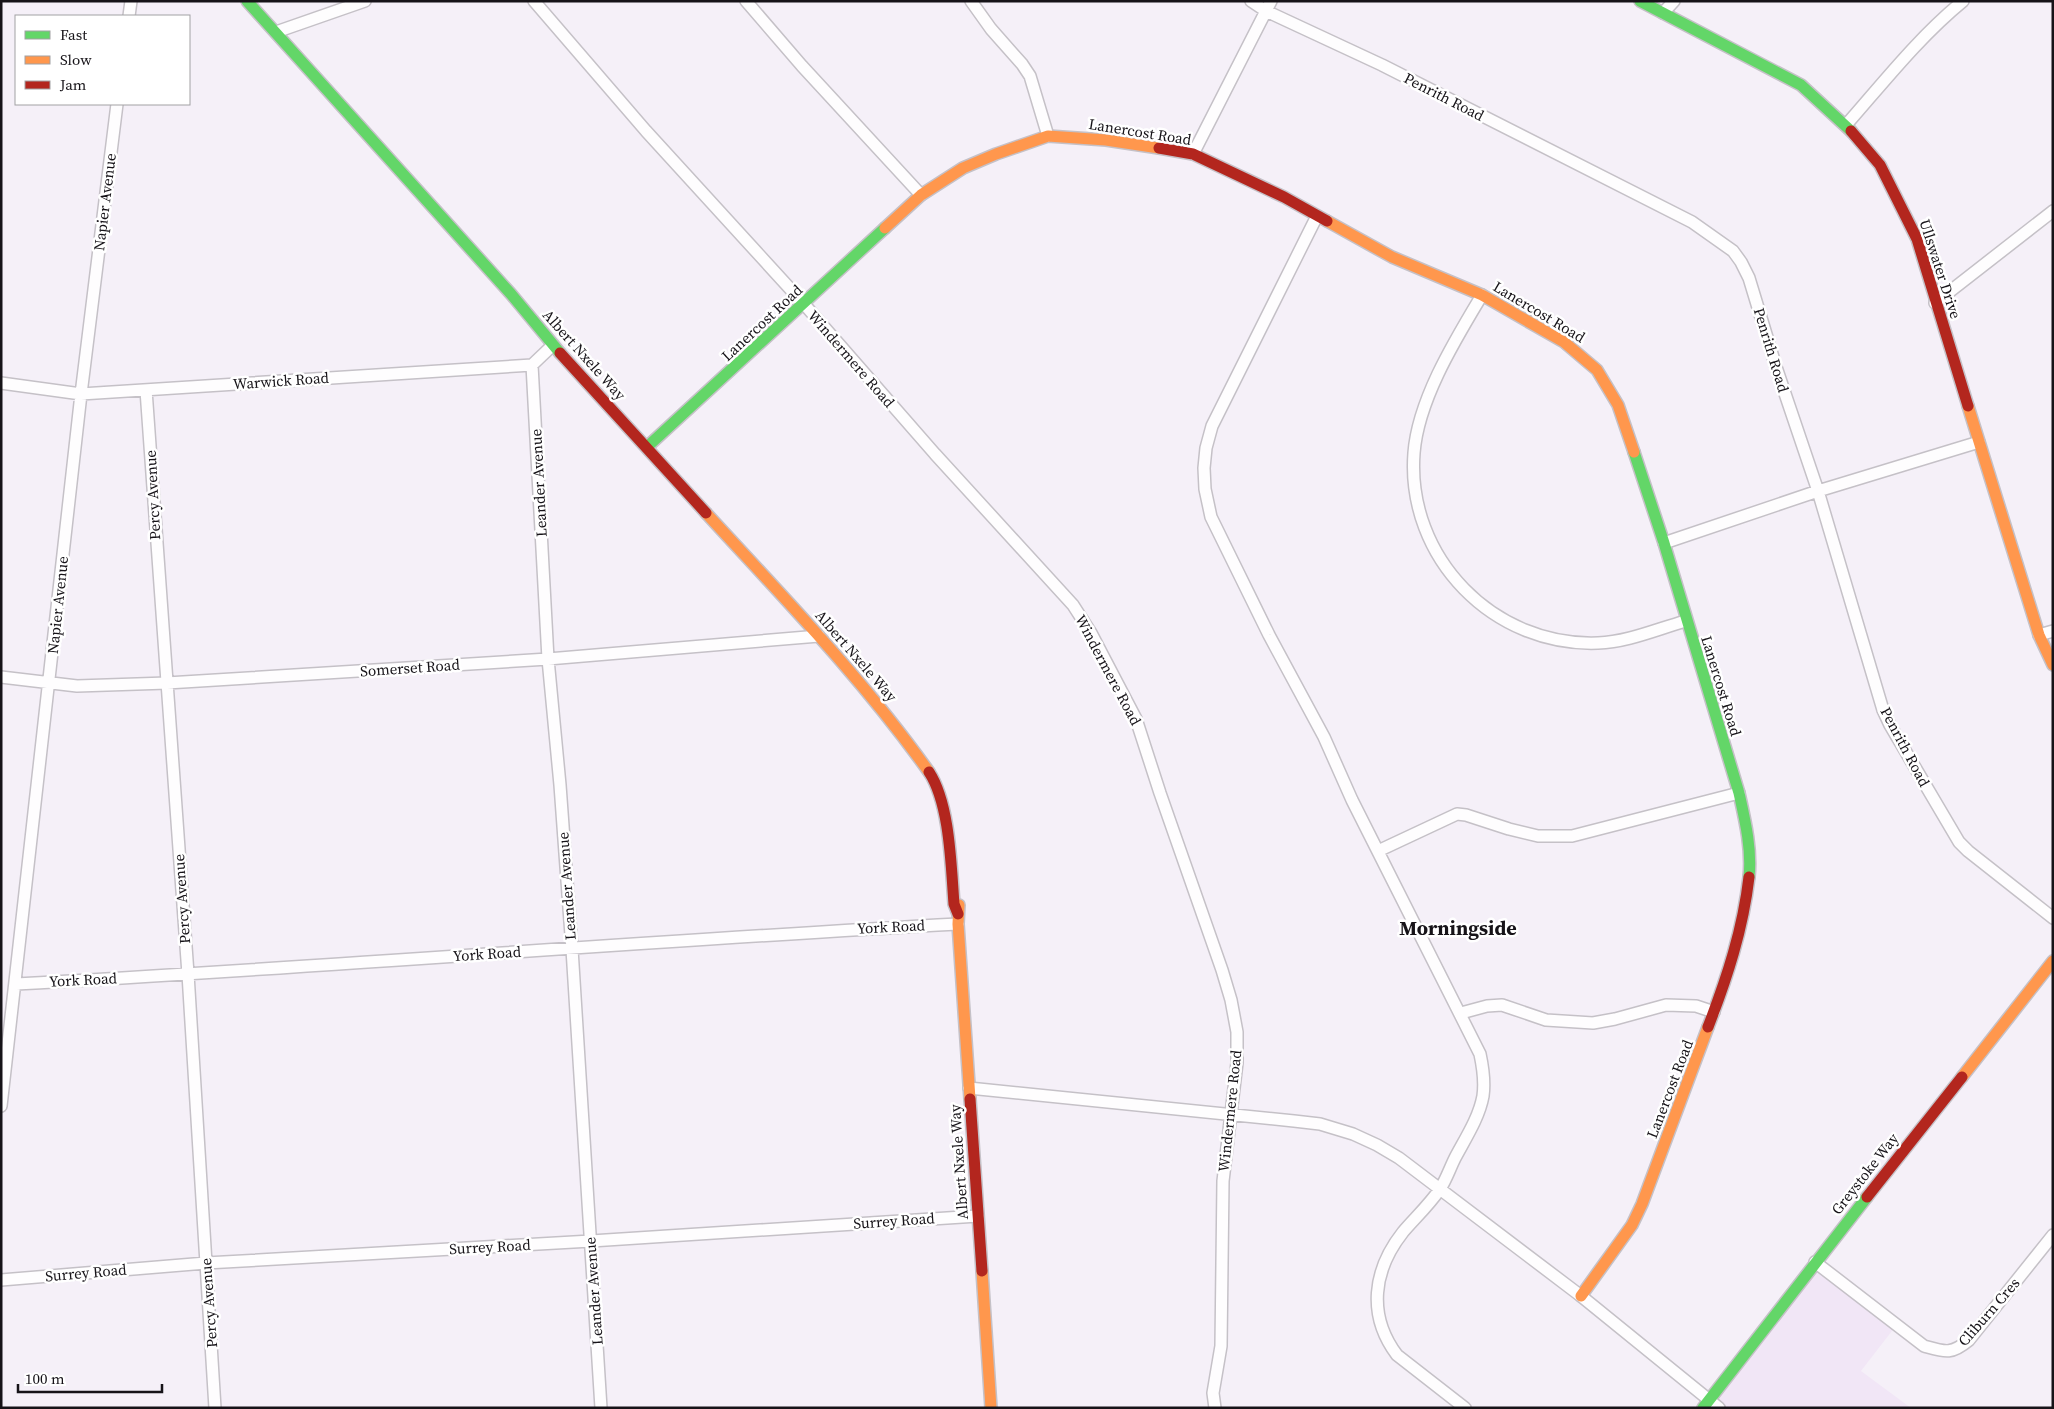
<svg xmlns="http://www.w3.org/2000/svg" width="2054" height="1409" viewBox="0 0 2054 1409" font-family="'Source Serif 4',serif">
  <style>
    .built { fill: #f1e6f6 }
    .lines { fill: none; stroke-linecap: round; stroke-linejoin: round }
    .street-casing { stroke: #c5c1c7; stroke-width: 14 }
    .fast-casing { stroke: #c5c1c7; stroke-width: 14 }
    .slow-casing { stroke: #c5c1c7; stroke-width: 14 }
    .jam-casing { stroke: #c5c1c7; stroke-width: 14 }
    .street { stroke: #fefdfe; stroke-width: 11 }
    .fast { stroke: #63d668; stroke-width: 11 }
    .slow { stroke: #ff974d; stroke-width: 11 }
    .jam { stroke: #b3261e; stroke-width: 11 }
    .labels { text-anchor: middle; stroke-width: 5; stroke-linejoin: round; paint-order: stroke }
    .street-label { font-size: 15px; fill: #161318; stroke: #fff }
    .district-label { font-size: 20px; font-weight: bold; fill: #161318; stroke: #fff }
  </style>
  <rect width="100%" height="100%" fill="#f5f0f8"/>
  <path class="built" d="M 1818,1268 L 1895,1327 L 1861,1371 L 1911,1408 L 1724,1408 L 1715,1401 Z"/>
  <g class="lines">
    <g class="street-casing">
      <path id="street" d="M 534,1 L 646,131 L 804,304 L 935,454 L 1073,605 L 1091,633 L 1136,719 L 1160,793 L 1222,970 L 1231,1000 L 1237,1032 L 1237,1063 L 1223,1181 L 1221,1346 L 1213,1393 L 1215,1408
        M 746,1 L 802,66 L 921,195
        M 971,1 L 991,29 L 1022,64 L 1030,76 L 1048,136
        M 1251,1 L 1266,11 L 1382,65 L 1692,222 L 1733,251 L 1741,262 L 1749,278 L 1776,367 L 1818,491 L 1883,710 L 1890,725 L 1959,842 L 1968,851 L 2053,918
        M 1663,13 L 1674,1
        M 129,16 L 131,1
        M 276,32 L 365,1
        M 1846,125 C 1883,83 1919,37 1963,1
        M 1193,154 L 1271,1
        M 1317,216 L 1212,426 L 1206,448 L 1204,468 L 1205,489 L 1211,517 L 1269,635 L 1324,737 L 1352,800 L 1480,1054 C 1483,1068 1485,1082 1483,1096 C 1479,1118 1465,1139 1455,1158 C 1450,1168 1446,1180 1440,1189 C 1429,1205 1415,1218 1403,1232 C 1373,1270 1367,1315 1397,1355 L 1465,1408
        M 1482,295 C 1455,340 1418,400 1414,453 C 1406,558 1494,647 1598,643 C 1628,642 1657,629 1686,621
        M 1935,303 L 2053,211
        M 532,365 L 548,659 L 560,785 L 572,949 L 601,1408
        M 1,383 L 81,394 L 532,365 L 553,345
        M 146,390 L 188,974 L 215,1408
        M 1664,543 L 1818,491 L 1979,442
        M 2039,635 L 2053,631
        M 1,677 L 77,686 L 167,683 L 548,659 L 819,636
        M 1378,851 L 1457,814 L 1466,815 L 1509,829 L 1538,836 L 1572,836 L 1739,793
        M 16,984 C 330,967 644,941 958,924
        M 1461,1013 L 1487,1006 L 1502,1005 L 1546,1020 L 1593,1023 L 1615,1019 L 1666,1005 L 1696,1006 L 1714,1012
        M 969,1088 L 1294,1121 L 1320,1124 L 1353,1134 L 1377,1145 L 1399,1158 L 1581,1296 L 1719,1408
        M 1,1106 L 81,394 L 117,104
        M 1815,1262 L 1924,1346 C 1945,1352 1951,1355 1969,1340 L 2053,1235
        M 1,1280 L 206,1263 L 591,1241 L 978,1216"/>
    </g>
    <g class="fast-casing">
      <path id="fast" d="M 247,1 L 511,294 L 560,353
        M 1640,1 L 1801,85 L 1851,131
        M 647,447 L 885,228
        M 1634,452 L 1664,543 L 1739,793 C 1745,820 1752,849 1749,877
        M 1703,1408 L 1867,1197"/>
    </g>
    <g class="slow-casing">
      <path id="slow" d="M 1327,221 L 1392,257 L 1482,295 L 1564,342 L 1597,370 L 1618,405 L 1634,452
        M 885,228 L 921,195 L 963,168 L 996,154 L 1048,136 L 1106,140 L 1159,148
        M 1968,406 L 2039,635 L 2053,665
        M 706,513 C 783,597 863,679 929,772
        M 959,905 L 958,924 L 970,1099
        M 1962,1077 L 2053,961
        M 982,1271 L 991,1408
        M 1581,1296 L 1632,1225 L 1642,1204 L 1708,1027"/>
    </g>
    <g class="jam-casing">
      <path id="jam" d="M 1851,131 L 1880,165 L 1917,239 L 1968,406
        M 1159,148 L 1193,154 L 1284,197 L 1327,221
        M 560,353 L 706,513
        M 929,772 C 950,804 951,866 954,904 L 958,914
        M 1708,1027 C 1727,978 1743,929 1749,877
        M 970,1099 L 982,1271
        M 1867,1197 L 1962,1077"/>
    </g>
    <use href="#street" class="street"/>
    <use href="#fast" class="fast"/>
    <use href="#slow" class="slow"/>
    <use href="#jam" class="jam"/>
  </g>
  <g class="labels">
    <g class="street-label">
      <text transform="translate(1444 97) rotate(27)" y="5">Penrith Road</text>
      <text transform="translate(1140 132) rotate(9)" y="5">Lanercost Road</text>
      <text transform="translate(105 202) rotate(-83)" y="5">Napier Avenue</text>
      <text transform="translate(1940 269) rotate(72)" y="5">Ullswater Drive</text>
      <text transform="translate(1539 312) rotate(31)" y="5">Lanercost Road</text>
      <text transform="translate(762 323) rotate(-43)" y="5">Lanercost Road</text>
      <text transform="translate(1771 350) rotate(73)" y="5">Penrith Road</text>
      <text transform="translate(584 355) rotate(48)" y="5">Albert Nxele Way</text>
      <text transform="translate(851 359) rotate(49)" y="5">Windermere Road</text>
      <text transform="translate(281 381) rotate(-4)" y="5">Warwick Road</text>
      <text transform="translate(539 483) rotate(-93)" y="5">Leander Avenue</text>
      <text transform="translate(153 495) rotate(-93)" y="5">Percy Avenue</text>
      <text transform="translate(58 605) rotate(-84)" y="5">Napier Avenue</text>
      <text transform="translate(856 656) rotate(49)" y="5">Albert Nxele Way</text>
      <text transform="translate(410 668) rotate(-4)" y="5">Somerset Road</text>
      <text transform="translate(1108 670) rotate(62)" y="5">Windermere Road</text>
      <text transform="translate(1721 686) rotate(73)" y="5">Lanercost Road</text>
      <text transform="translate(1905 747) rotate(62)" y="5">Penrith Road</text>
      <text transform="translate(567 886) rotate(-94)" y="5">Leander Avenue</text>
      <text transform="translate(182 899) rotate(-94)" y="5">Percy Avenue</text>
      <text transform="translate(891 927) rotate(-3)" y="5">York Road</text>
      <text transform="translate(487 954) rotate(-4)" y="5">York Road</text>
      <text transform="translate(83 980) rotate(-3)" y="5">York Road</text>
      <text transform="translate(1670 1089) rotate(-69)" y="5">Lanercost Road</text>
      <text transform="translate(1230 1111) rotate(-84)" y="5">Windermere Road</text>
      <text transform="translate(959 1162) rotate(-94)" y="5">Albert Nxele Way</text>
      <text transform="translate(1865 1174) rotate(-52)" y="5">Greystoke Way</text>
      <text transform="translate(894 1221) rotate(-4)" y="5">Surrey Road</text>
      <text transform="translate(490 1247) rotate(-3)" y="5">Surrey Road</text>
      <text transform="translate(86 1273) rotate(-5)" y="5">Surrey Road</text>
      <text transform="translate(594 1291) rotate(-94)" y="5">Leander Avenue</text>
      <text transform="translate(209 1303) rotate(-94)" y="5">Percy Avenue</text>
      <text transform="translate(1989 1312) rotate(-49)" y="5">Cliburn Cres</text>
    </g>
    <g class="district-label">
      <text x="1458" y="935">Morningside</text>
    </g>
  </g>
  <rect width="2054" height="1409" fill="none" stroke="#161318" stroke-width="5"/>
  <rect x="15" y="15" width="175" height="90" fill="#ffffff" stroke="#a2a1a3"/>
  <rect x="25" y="31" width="25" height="8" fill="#63d668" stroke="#a2a1a3"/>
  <text x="60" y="40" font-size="15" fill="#161318">Fast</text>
  <rect x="25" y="56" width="25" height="8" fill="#ff974d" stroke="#a2a1a3"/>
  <text x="60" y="65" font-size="15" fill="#161318">Slow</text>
  <rect x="25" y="81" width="25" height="8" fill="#b3261e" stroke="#a2a1a3"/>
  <text x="60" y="90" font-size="15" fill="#161318">Jam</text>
  <path d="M18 1384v8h144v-8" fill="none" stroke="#161318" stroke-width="2.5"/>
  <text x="25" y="1384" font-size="15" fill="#161318" stroke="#ffffff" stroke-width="4" paint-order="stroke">100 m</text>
</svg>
